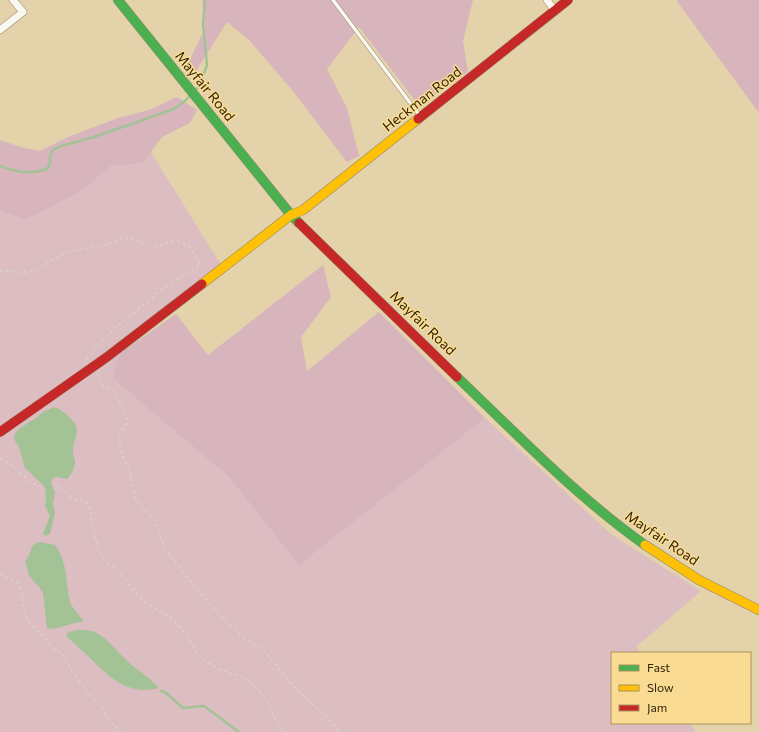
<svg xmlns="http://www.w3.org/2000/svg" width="759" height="732" viewBox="0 0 759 732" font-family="Commissioner,sans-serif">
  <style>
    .green { fill: #dcbec2 }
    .forest { fill: #d8b5bd }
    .water { fill: #a3c295 }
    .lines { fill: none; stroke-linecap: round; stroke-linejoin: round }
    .stream { stroke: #a3c295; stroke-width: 2.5 }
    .lane-casing { stroke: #93886b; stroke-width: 4.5 }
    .street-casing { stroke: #93886b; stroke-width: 8 }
    .fast-casing { stroke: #93886b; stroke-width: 10 }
    .slow-casing { stroke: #93886b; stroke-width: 10 }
    .jam-casing { stroke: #93886b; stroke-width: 10 }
    .path { stroke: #d8d2c5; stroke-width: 1.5; stroke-dasharray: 3 3; stroke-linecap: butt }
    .lane { stroke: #fbf8f2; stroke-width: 3.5 }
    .street { stroke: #fbf8f2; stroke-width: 7 }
    .fast { stroke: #4caf50; stroke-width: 9 }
    .slow { stroke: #ffc107; stroke-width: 9 }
    .jam { stroke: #c62828; stroke-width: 9 }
    .labels { text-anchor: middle; stroke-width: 3; stroke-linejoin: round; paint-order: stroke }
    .street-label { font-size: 14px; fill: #312507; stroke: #fadb93 }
  </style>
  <rect width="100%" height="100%" fill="#e3d2aa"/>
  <path class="green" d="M 136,128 L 221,265 L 126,338 L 112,378 L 229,477 L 299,564 L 485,418 L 612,535 L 701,591 L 636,647 L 640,653 L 612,653 L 612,723 L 690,723 L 696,732 L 0,732 L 0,186 Z"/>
  <path class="forest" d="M 202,0 L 473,0 L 463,41 L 468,72 L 419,106 L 359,27 L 327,69 L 347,108 L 359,156 L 347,162 L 292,90 L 250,41 L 227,22 L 193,76 L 185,70 L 205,28 Z
    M 676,0 L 759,0 L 759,113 Z
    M 177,97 L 197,110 L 190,123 L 162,137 L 143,162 L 127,165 L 112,165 L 79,192 L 39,213 L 23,219 L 0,210 L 0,140 L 24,148 L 40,151 L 68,137 L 118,118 L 149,110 Z
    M 323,265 L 331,297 L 301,337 L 307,371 L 379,312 L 485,418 L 299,565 L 229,477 L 112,378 L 120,353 L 176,314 L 208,355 Z"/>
  <path class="water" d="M 54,407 C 62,409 77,421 77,431 C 77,437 73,443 73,449 C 72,454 75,458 75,462 C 75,468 71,475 67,479 L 56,477 L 52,479 L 51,483 L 55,492 L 53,504 L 55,512 L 50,534 L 45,536 L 43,533 L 50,516 L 45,506 L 46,497 L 45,487 L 25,468 L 19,447 L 15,441 L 14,437 L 16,432 L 20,428 L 36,418 L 43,412 Z
    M 40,542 L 55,545 L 61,555 L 65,568 L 68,592 L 71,605 L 83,620 L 82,622 C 70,622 59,631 47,628 L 43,593 L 38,585 L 35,583 L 29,575 L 25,561 L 29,556 C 31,549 32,543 40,542 Z
    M 77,630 C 82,630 90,630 95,632 C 106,637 114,648 123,657 C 134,668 147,675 158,687 L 156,689 C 152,689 148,690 144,690 C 114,689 99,664 79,648 C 75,643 69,640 66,635 L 69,632 Z"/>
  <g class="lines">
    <path class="stream" d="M 0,166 C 15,172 33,175 48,168 L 50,162 L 50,156 L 53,150 L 61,146 L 94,137 L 174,109 L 186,100 L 200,85 L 207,65 L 203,24 L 205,0
      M 161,691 L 165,692 L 183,708 L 204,706 L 239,732"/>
    <g class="lane-casing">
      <path id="lane" d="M 333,0 L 420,116"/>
    </g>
    <g class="street-casing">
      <path id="street" d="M 547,0 L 555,11
        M 0,30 L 23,12 L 13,0"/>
    </g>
    <g class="fast-casing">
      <path id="fast" d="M 118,0 L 291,215 L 299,223
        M 457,377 C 518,435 576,496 645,545"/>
    </g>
    <g class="slow-casing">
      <path id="slow" d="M 202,284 L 291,215 L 303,210 L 418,119
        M 645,545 L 699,580 L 759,610"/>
    </g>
    <g class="jam-casing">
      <path id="jam" d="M 418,119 L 568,0
        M 299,223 L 457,377
        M 0,432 L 107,357 L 202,284"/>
    </g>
    <path class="path" d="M 0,271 C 9,271 19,273 27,272 C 40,270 49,261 60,256 C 74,249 90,249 105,245 C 112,244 117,239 124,238 C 135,236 143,246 153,246 C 160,247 167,242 174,241 C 187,240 196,253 199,264 L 197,268 C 176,278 158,292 141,307 C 120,323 101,339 86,361
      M 97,374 L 104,387 L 113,391 L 116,395 L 126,415 L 127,423 L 119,435 L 121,451 L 131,475 L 135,498 L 142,507 L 156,521 L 162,541 L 166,550 L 182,571 L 223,619 L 243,637 L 265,652 L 295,688 L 328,718 L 339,732
      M 0,458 L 14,467 L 30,482 L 40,486
      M 55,485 C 65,488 67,496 74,499 C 79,501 84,499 89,504 L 95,536 L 99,551 L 104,559 L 118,572 L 139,596 L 146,603 L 168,616 L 177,624 L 188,637 L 196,651 L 201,658 L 218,669 L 243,677 L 252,683 L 269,703 L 276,721 L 284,732
      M 0,574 L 14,580 L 18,584 L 22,593 L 23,608 L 28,620 L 52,647 L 64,656 L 71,670 L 89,694 L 101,706 L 107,718 L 121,732"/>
    <use href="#lane" class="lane"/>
    <use href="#street" class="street"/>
    <use href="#fast" class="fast"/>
    <use href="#slow" class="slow"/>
    <use href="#jam" class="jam"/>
  </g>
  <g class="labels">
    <g class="street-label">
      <text transform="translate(205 86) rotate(51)" y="5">Mayfair Road</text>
      <text transform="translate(422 99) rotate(-38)" y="5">Heckman Road</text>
      <text transform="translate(423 323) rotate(44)" y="5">Mayfair Road</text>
      <text transform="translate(662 538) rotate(34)" y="5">Mayfair Road</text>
    </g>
  </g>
  <rect x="611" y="652" width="140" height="72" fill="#fadb93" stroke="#aa925b"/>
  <rect x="619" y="665" width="20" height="6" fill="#4caf50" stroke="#aa925b"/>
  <text x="647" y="672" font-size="12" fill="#312507">Fast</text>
  <rect x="619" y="685" width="20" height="6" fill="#ffc107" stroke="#aa925b"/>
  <text x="647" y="692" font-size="12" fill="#312507">Slow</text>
  <rect x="619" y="705" width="20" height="6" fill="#c62828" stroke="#aa925b"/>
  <text x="647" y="712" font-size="12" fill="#312507">Jam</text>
</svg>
